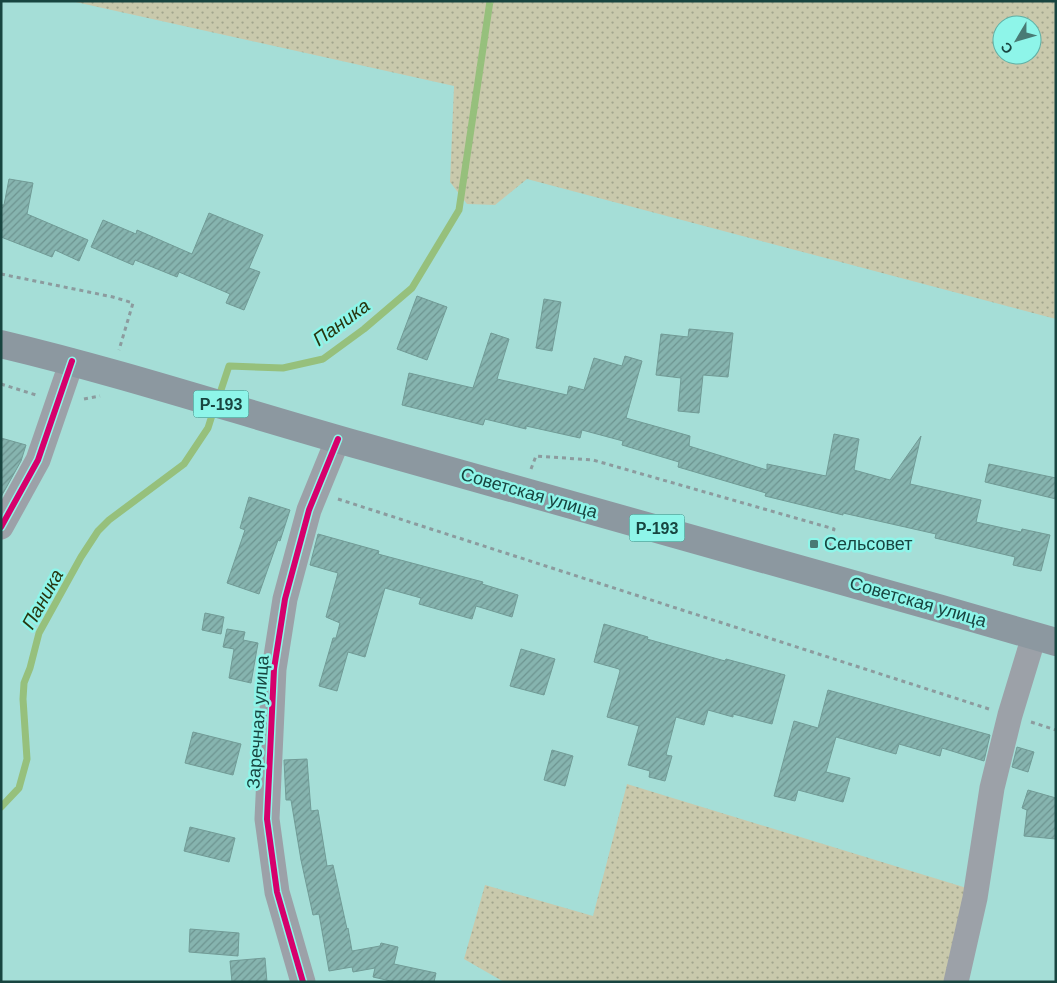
<svg xmlns="http://www.w3.org/2000/svg" width="1057" height="983" viewBox="0 0 1057 983" font-family="Arial,sans-serif">
  <style>
    .green { fill: url(#green-dots); fill-rule: evenodd }
    .lines { fill: none; stroke-linecap: round; stroke-linejoin: round }
    .stream { stroke: #96c07c; stroke-width: 7 }
    .building { fill: url(#building-hatch); stroke: #719b96 }
    .path { stroke: #8c9b9e; stroke-width: 3; stroke-dasharray: 4 4; stroke-linecap: butt }
    .minor { stroke: #9ca1a8; stroke-width: 25 }
    .major { stroke: #8c98a0; stroke-width: 28 }
    .cycleway-casing { stroke: #8ef5e9; stroke-width: 9 }
    .cycleway { stroke: #d6006c; stroke-width: 6 }
    .poi-dot { fill: #497b75; stroke: #8ef5e9; stroke-width: 2 }
    .labels { text-anchor: middle; stroke-width: 5; stroke-linejoin: round; paint-order: stroke }
    .shield { fill: #8ef5e9; stroke: #3b7a73; stroke-width: 1 }
    .shield-label { font-size: 16px; font-weight: bold; fill: #184540 }
    .street-label { font-size: 18px; fill: #184540; stroke: #8ef5e9 }
    .poi-label { font-size: 18px; fill: #184540; stroke: #8ef5e9; text-anchor: start }
    .water-label { font-size: 19px; font-style: italic; fill: #28360f; stroke: #8ef5e9 }
  </style>
  <defs>
    <pattern id="green-dots" width="8" height="8" patternUnits="userSpaceOnUse" patternTransform="scale(1.25)"><rect width="8" height="8" fill="#c9c9ac"/><path d="M2 2h.1M6 6h.1" fill="none" stroke="#a2a58d" stroke-width="1.8" stroke-linecap="round"/></pattern>
    <pattern id="building-hatch" width="6" height="6" patternUnits="userSpaceOnUse" patternTransform="scale(1.25)"><rect width="6" height="6" fill="#86b4af"/><path d="M-1 1l2-2M0 6l6-6M5 7l2-2" fill="none" stroke="#6d9490"/></pattern>
  </defs>
  <rect width="100%" height="100%" fill="#a5ded7"/>
  <path class="green" d="M 71,1 L 1056,1 L 1056,319 L 527,179 L 495,205 L 467,204 L 450,182 L 454,86 ZM 1002,25 L 1032,25 L 1032,55 L 1002,55 Z
    M 627,784 L 970,889 L 953,982 L 504,982 L 464,959 L 485,885 L 593,916 Z"/>
  <g class="lines">
    <path class="stream" d="M 218,399 L 229,366 L 283,368 L 323,359 L 364,329 L 412,288 L 459,210 L 490,1
      M 1,807 L 19,788 L 27,759 L 23,699 L 24,683 L 30,668 L 39,633 L 81,557 L 98,531 L 109,520 L 184,464 L 208,428 L 214,409"/>
  </g>
  <path class="building" d="M 9,179 L 33,183 L 27,214 L 88,240 L 79,261 L 55,250 L 52,257 L 1,237 L 1,205 L 4,205 Z
    M 209,213 L 263,235 L 249,268 L 260,272 L 244,310 L 226,303 L 230,294 L 179,272 L 177,277 L 135,260 L 133,265 L 91,247 L 103,220 L 136,234 L 137,230 L 192,254 Z
    M 417,296 L 447,307 L 427,360 L 397,349 Z
    M 544,299 L 561,302 L 552,351 L 536,348 Z
    M 689,329 L 733,333 L 728,377 L 703,375 L 699,413 L 678,411 L 681,378 L 656,375 L 661,334 L 688,337 Z
    M 491,333 L 509,339 L 497,379 L 567,395 L 569,386 L 584,390 L 594,358 L 622,366 L 625,356 L 642,361 L 626,418 L 690,436 L 689,446 L 767,470 L 767,464 L 826,476 L 834,434 L 859,439 L 854,470 L 890,480 L 921,436 L 910,484 L 981,500 L 976,522 L 1021,532 L 1022,529 L 1050,535 L 1041,571 L 1013,565 L 1015,557 L 935,538 L 936,534 L 843,513 L 843,515 L 765,496 L 766,493 L 678,467 L 679,462 L 622,445 L 623,441 L 582,430 L 580,438 L 526,426 L 526,429 L 485,419 L 483,425 L 402,405 L 409,373 L 473,388 Z
    M 1,438 L 26,445 L 21,461 L 1,497 Z
    M 989,464 L 1056,478 L 1056,499 L 985,482 Z
    M 249,497 L 290,510 L 280,541 L 278,540 L 259,594 L 227,583 L 245,530 L 240,528 Z
    M 318,534 L 379,551 L 378,554 L 483,582 L 482,584 L 518,595 L 512,617 L 476,606 L 472,619 L 419,604 L 421,598 L 385,588 L 365,657 L 348,652 L 337,691 L 319,686 L 333,638 L 336,638 L 340,623 L 326,617 L 338,573 L 310,565 Z
    M 205,613 L 224,617 L 221,634 L 202,630 Z
    M 604,624 L 648,637 L 647,639 L 725,661 L 726,659 L 785,675 L 772,724 L 733,714 L 733,717 L 708,710 L 704,725 L 676,717 L 666,755 L 672,756 L 665,781 L 649,777 L 650,771 L 628,765 L 639,726 L 607,717 L 620,671 L 619,669 L 594,662 Z
    M 227,629 L 245,632 L 243,640 L 258,643 L 251,683 L 229,678 L 234,649 L 223,647 Z
    M 521,649 L 555,659 L 544,695 L 510,686 Z
    M 828,690 L 990,735 L 984,761 L 942,748 L 940,756 L 899,744 L 896,754 L 836,737 L 826,772 L 850,778 L 843,802 L 798,790 L 795,801 L 774,796 L 794,721 L 818,728 Z
    M 193,732 L 241,744 L 233,775 L 185,763 Z
    M 1017,747 L 1034,752 L 1028,772 L 1012,767 Z
    M 552,750 L 573,756 L 565,786 L 544,780 Z
    M 307,759 L 311,811 L 318,810 L 327,866 L 333,865 L 347,929 L 348,928 L 352,951 L 380,946 L 381,943 L 398,947 L 394,964 L 436,973 L 434,982 L 395,982 L 373,977 L 375,968 L 353,972 L 352,967 L 329,971 L 319,914 L 313,915 L 301,860 L 291,800 L 286,800 L 284,760 Z
    M 1028,790 L 1056,798 L 1056,839 L 1024,836 L 1027,810 L 1022,808 Z
    M 190,827 L 235,838 L 229,862 L 184,851 Z
    M 190,929 L 239,933 L 238,956 L 189,952 Z
    M 265,958 L 267,982 L 232,982 L 230,961 Z"/>
  <g class="lines">
    <path class="path" d="M 1,274 L 113,297 L 133,303 L 119,350
      M 1,384 L 36,395
      M 84,399 L 100,396
      M 531,469 L 536,456 L 593,460 L 834,529 L 828,551
      M 338,499 L 989,709
      M 1031,722 L 1056,730"/>
    <path class="minor" d="M 1,527 L 38,460 L 72,361
      M 303,982 L 277,892 L 267,819 L 274,669 L 285,599 L 309,510 L 338,439
      M 956,982 L 975,898 L 992,788 L 1010,715 L 1034,636"/>
    <path class="major" d="M 1,344 C 123,373 241,412 362,446 C 593,511 825,575 1056,642"/>
    <g class="cycleway-casing">
      <path id="cycleway" d="M 1,527 L 38,460 L 72,361
        M 303,982 L 277,892 L 267,819 L 274,669 L 285,599 L 309,510 L 338,439"/>
    </g>
    <use href="#cycleway" class="cycleway"/>
  </g>
  <rect class="poi-dot" x="809" y="539" width="10" height="10" rx="2.5"/>
  <g class="labels">
    <g class="shield">
      <rect x="193.5" y="390.5" width="55" height="27" rx="4"/>
      <rect x="629.5" y="514.5" width="55" height="27" rx="4"/>
    </g>
    <g class="shield-label">
      <text x="221" y="410">Р-193</text>
      <text x="657" y="534">Р-193</text>
    </g>
    <g class="street-label">
      <text transform="translate(529 493) rotate(16)" y="6">Советская улица</text>
      <text transform="translate(918 602) rotate(16)" y="6">Советская улица</text>
      <text transform="translate(258 722) rotate(-86)" y="6">Заречная улица</text>
    </g>
    <g class="poi-label">
      <text x="824" y="550">Сельсовет</text>
    </g>
    <g class="water-label">
      <text transform="translate(341 322) rotate(-36)" y="7">Паника</text>
      <text transform="translate(42 599) rotate(-61)" y="7">Паника</text>
    </g>
  </g>
  <rect width="1057" height="983" fill="none" stroke="#184540" stroke-width="5"/>
  <g transform="translate(1017 40) rotate(232)"><circle r="24" fill="#8ef5e9" stroke="#5fafa5"/>
  <path d="M0-4L9 19L0 12L-9 19Z" fill="#497b75"/>
  <text y="-8" font-size="14" font-weight="bold" text-anchor="middle" fill="#184540">С</text>
  </g>
</svg>
